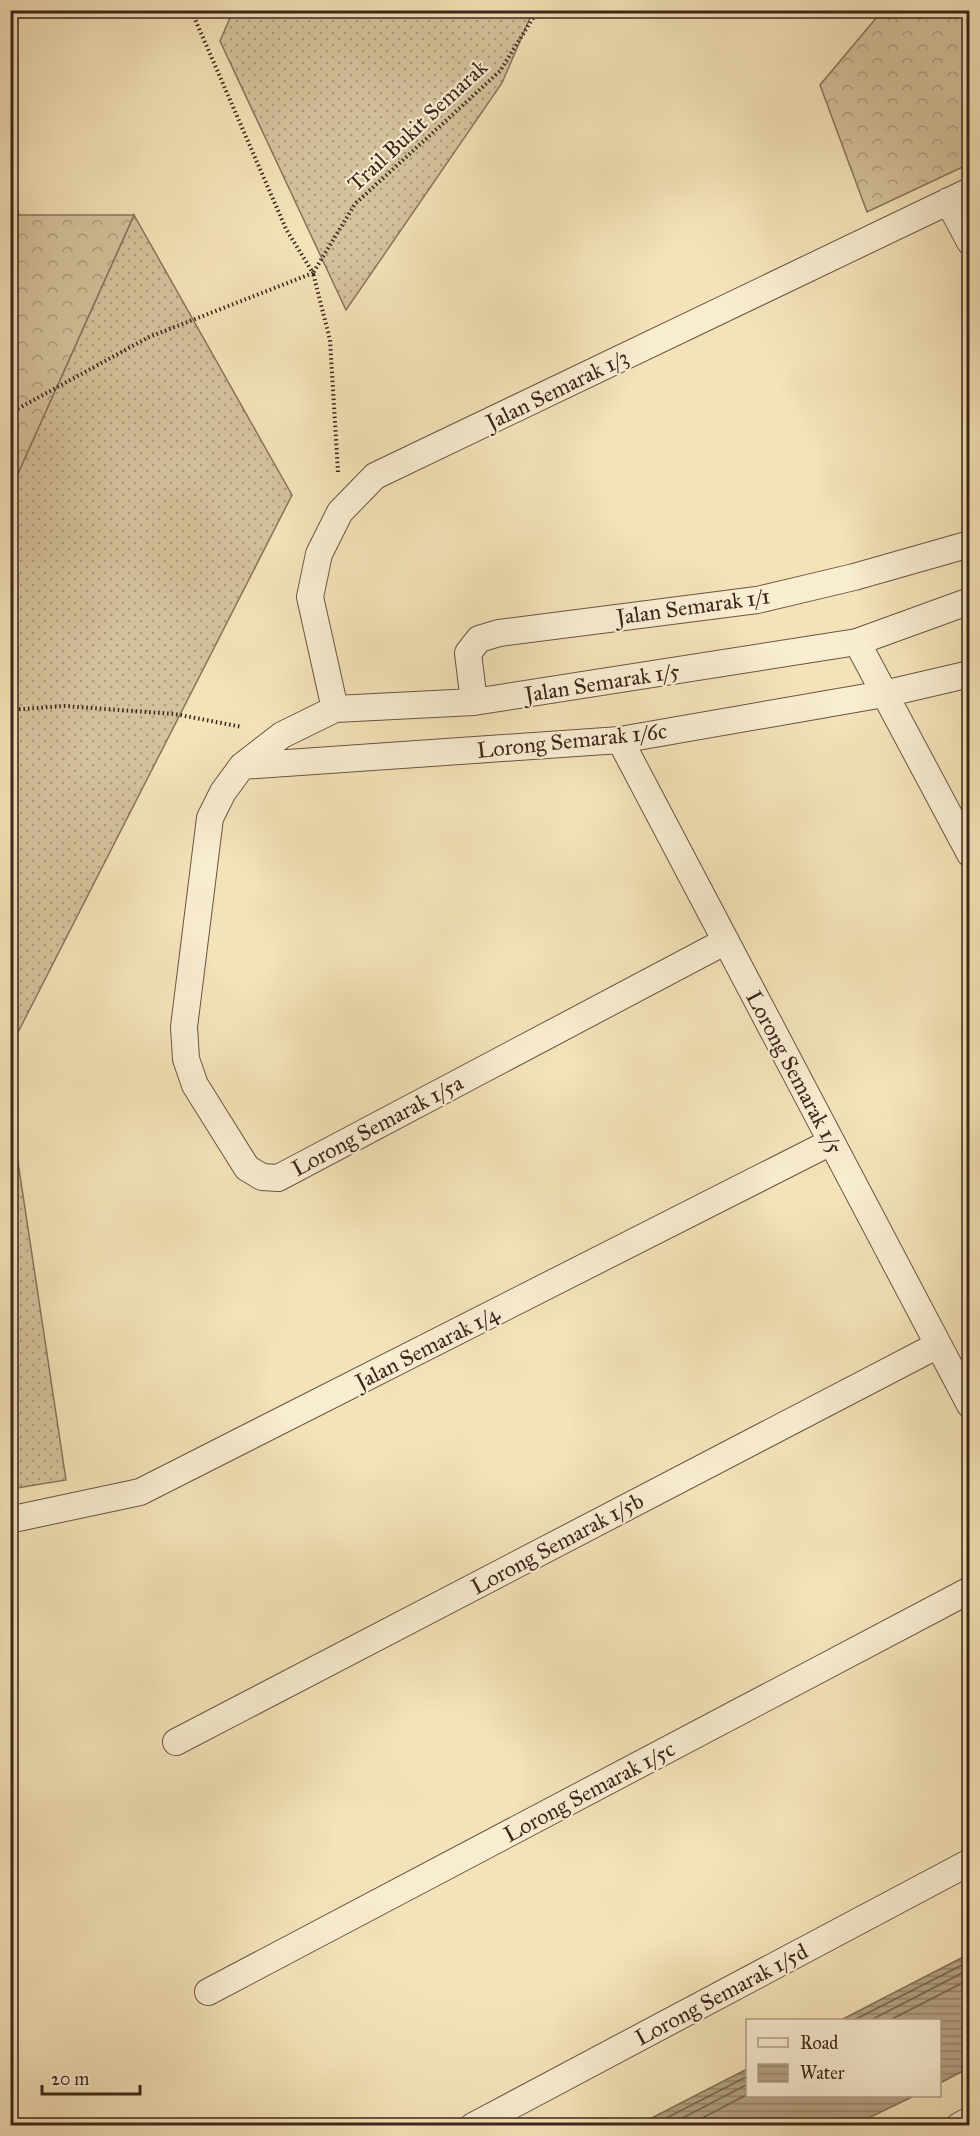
<svg xmlns="http://www.w3.org/2000/svg" width="980" height="2136" viewBox="0 0 980 2136" font-family="'IM FELL Great Primer',serif">
  <style>
    .grass { fill: url(#grass-dots); stroke: #88745c; stroke-width: 1.5 }
    .forest { fill: url(#forest-crowns); stroke: #88745c; stroke-width: 1.5 }
    .water { fill: url(#water-rules); stroke: #857059; stroke-width: 1.5 }
    .lines { fill: none; stroke-linecap: round; stroke-linejoin: round }
    .shore { stroke: #78644f; stroke-width: 1.5 }
    .street-casing { stroke: #6a5442; stroke-width: 28 }
    .path { stroke: #3c251b; stroke-width: 4; stroke-dasharray: 1.5 3; stroke-linecap: butt }
    .street { stroke: #f8ecd1; stroke-width: 26 }
    .labels { text-anchor: middle; stroke-width: 4.5; stroke-linejoin: round; paint-order: stroke }
    .street-label { font-size: 22px; fill: #3c251b; stroke: #f8ecd1 }
  </style>
  <defs>
    <pattern id="grass-dots" width="8" height="8" patternUnits="userSpaceOnUse" patternTransform="scale(1.5)"><rect width="8" height="8" fill="#d5c29d"/><path d="M2 2h.1M6 6h.1" fill="none" stroke="#ae9d7f" stroke-width="1.8" stroke-linecap="round"/></pattern>
    <pattern id="forest-crowns" width="20" height="18" patternUnits="userSpaceOnUse" patternTransform="scale(1.5)"><rect width="20" height="18" fill="#d5c29d"/><path d="M2 6a3 3 0 1 1 6 0M12 15a3 3 0 1 1 6 0" fill="none" stroke="#ae9d7f"/></pattern>
    <pattern id="water-rules" width="6" height="5" patternUnits="userSpaceOnUse" patternTransform="scale(1.5)"><rect width="6" height="5" fill="#b5a283"/><path d="M0 2.5h6" fill="none" stroke="#94846a"/></pattern>
  </defs>
  <rect width="100%" height="100%" fill="#f4e2b8"/>
  <filter id="stains"><feTurbulence type="fractalNoise" baseFrequency=".00333" numOctaves="4"/><feColorMatrix values="0 0 0 0 .2 0 0 0 0 .09 0 0 0 0 .02 0 0 0 .5 -.17"/></filter>
  <radialGradient id="worn" r=".72"><stop offset=".6" stop-color="#630" stop-opacity="0"/><stop offset="1" stop-color="#630" stop-opacity=".3"/></radialGradient>
  <path class="grass" d="M 233,11 L 533,11 L 502,83 L 346,310 L 220,41 Z
    M 134,215 L 292,495 L 11,1046 L 11,489 Z
    M 10,1109 L 66,1480 L 11,1489 L 10,1489 Z"/>
  <path class="forest" d="M 882,11 L 969,11 L 969,164 L 867,212 L 820,85 Z
    M 10,176 L 19,215 L 134,215 L 11,489 Z"/>
  <path class="water" d="M 969,1954 L 969,2068 L 940,2083 L 940,2020 L 841,2020 Z
    M 747,2069 L 748,2096 L 914,2096 L 854,2125 L 638,2125 Z"/>
  <g class="lines">
    <path class="shore" d="M 854,2020 L 970,1961
      M 871,2020 L 970,1969
      M 890,2020 L 970,1979
      M 651,2126 L 748,2076
      M 667,2126 L 748,2084
      M 687,2126 L 748,2094"/>
    <g class="street-casing">
      <path id="street" d="M 948,201 L 970,242
        M 857,642 L 970,854
        M 474,702 L 468,653 L 479,639 L 499,633 L 757,600 L 854,577 L 970,544
        M 335,709 L 310,597 L 319,554 L 340,512 L 375,476 L 970,191
        M 620,740 L 970,1405
        M 242,766 L 620,740 L 884,694 L 970,674
        M 726,941 L 278,1178 L 262,1177 L 247,1168 L 195,1085 L 186,1059 L 184,1027 L 210,818 L 223,792 L 242,766 L 282,735 L 335,709 L 474,702 L 857,642 L 970,601
        M 10,1518 L 18,1518 L 140,1492 L 831,1142
        M 176,1742 L 938,1345
        M 208,1992 L 970,1590
        M 473,2126 L 970,1862
        M 959,2126 L 970,2120"/>
    </g>
    <path class="path" d="M 10,413 L 149,337 L 313,273 L 286,229 L 191,10
      M 338,472 L 330,340 L 313,273 L 355,204 L 500,71 L 538,10
      M 10,710 L 64,706 L 175,714 L 242,727"/>
    <use href="#street" class="street"/>
  </g>
  <g class="labels">
    <g class="street-label">
      <text transform="translate(417 125) rotate(-43)" y="8">Trail Bukit Semarak</text>
      <text transform="translate(557 389) rotate(-26)" y="8">Jalan Semarak 1/3</text>
      <text transform="translate(693 606) rotate(-8)" y="8">Jalan Semarak 1/1</text>
      <text transform="translate(602 682) rotate(-9)" y="8">Jalan Semarak 1/5</text>
      <text transform="translate(572 740) rotate(-6)" y="8">Lorong Semarak 1/6c</text>
      <text transform="translate(795 1072) rotate(62)" y="8">Lorong Semarak 1/5</text>
      <text transform="translate(377 1125) rotate(-28)" y="8">Lorong Semarak 1/5a</text>
      <text transform="translate(427 1347) rotate(-27)" y="8">Jalan Semarak 1/4</text>
      <text transform="translate(557 1543) rotate(-28)" y="8">Lorong Semarak 1/5b</text>
      <text transform="translate(589 1791) rotate(-28)" y="8">Lorong Semarak 1/5c</text>
      <text transform="translate(721 1994) rotate(-28)" y="8">Lorong Semarak 1/5d</text>
    </g>
  </g>
  <rect width="980" height="2136" fill="none" stroke="#f4e2b8" stroke-width="36"/>
  <rect x="12" y="12" width="956" height="2112" fill="none" stroke="#3c251b" stroke-width="3"/>
  <rect x="18" y="18" width="944" height="2100" fill="none" stroke="#3c251b" stroke-width="1.5"/>
  <rect x="746" y="2019" width="195" height="78" fill="#f8ecd1" stroke="#ad9c88" stroke-width="1.5"/>
  <rect x="758" y="2038" width="30" height="9" fill="#f8ecd1" stroke="#ad9c88" stroke-width="1.5"/>
  <text x="800" y="2049" font-size="18" fill="#3c251b">Road</text>
  <rect x="758" y="2064" width="30" height="18" fill="url(#water-rules)" stroke="#ad9c88" stroke-width="1.5"/>
  <text x="800" y="2079" font-size="18" fill="#3c251b">Water</text>
  <path d="M42 2085v9h98v-9" fill="none" stroke="#3c251b" stroke-width="3"/>
  <text x="51" y="2085" font-size="18" fill="#3c251b" stroke="#f8ecd1" stroke-width="4.5" paint-order="stroke">20 m</text>
  <rect width="100%" height="100%" filter="url(#stains)"/>
  <rect width="100%" height="100%" fill="url(#worn)"/>
</svg>
